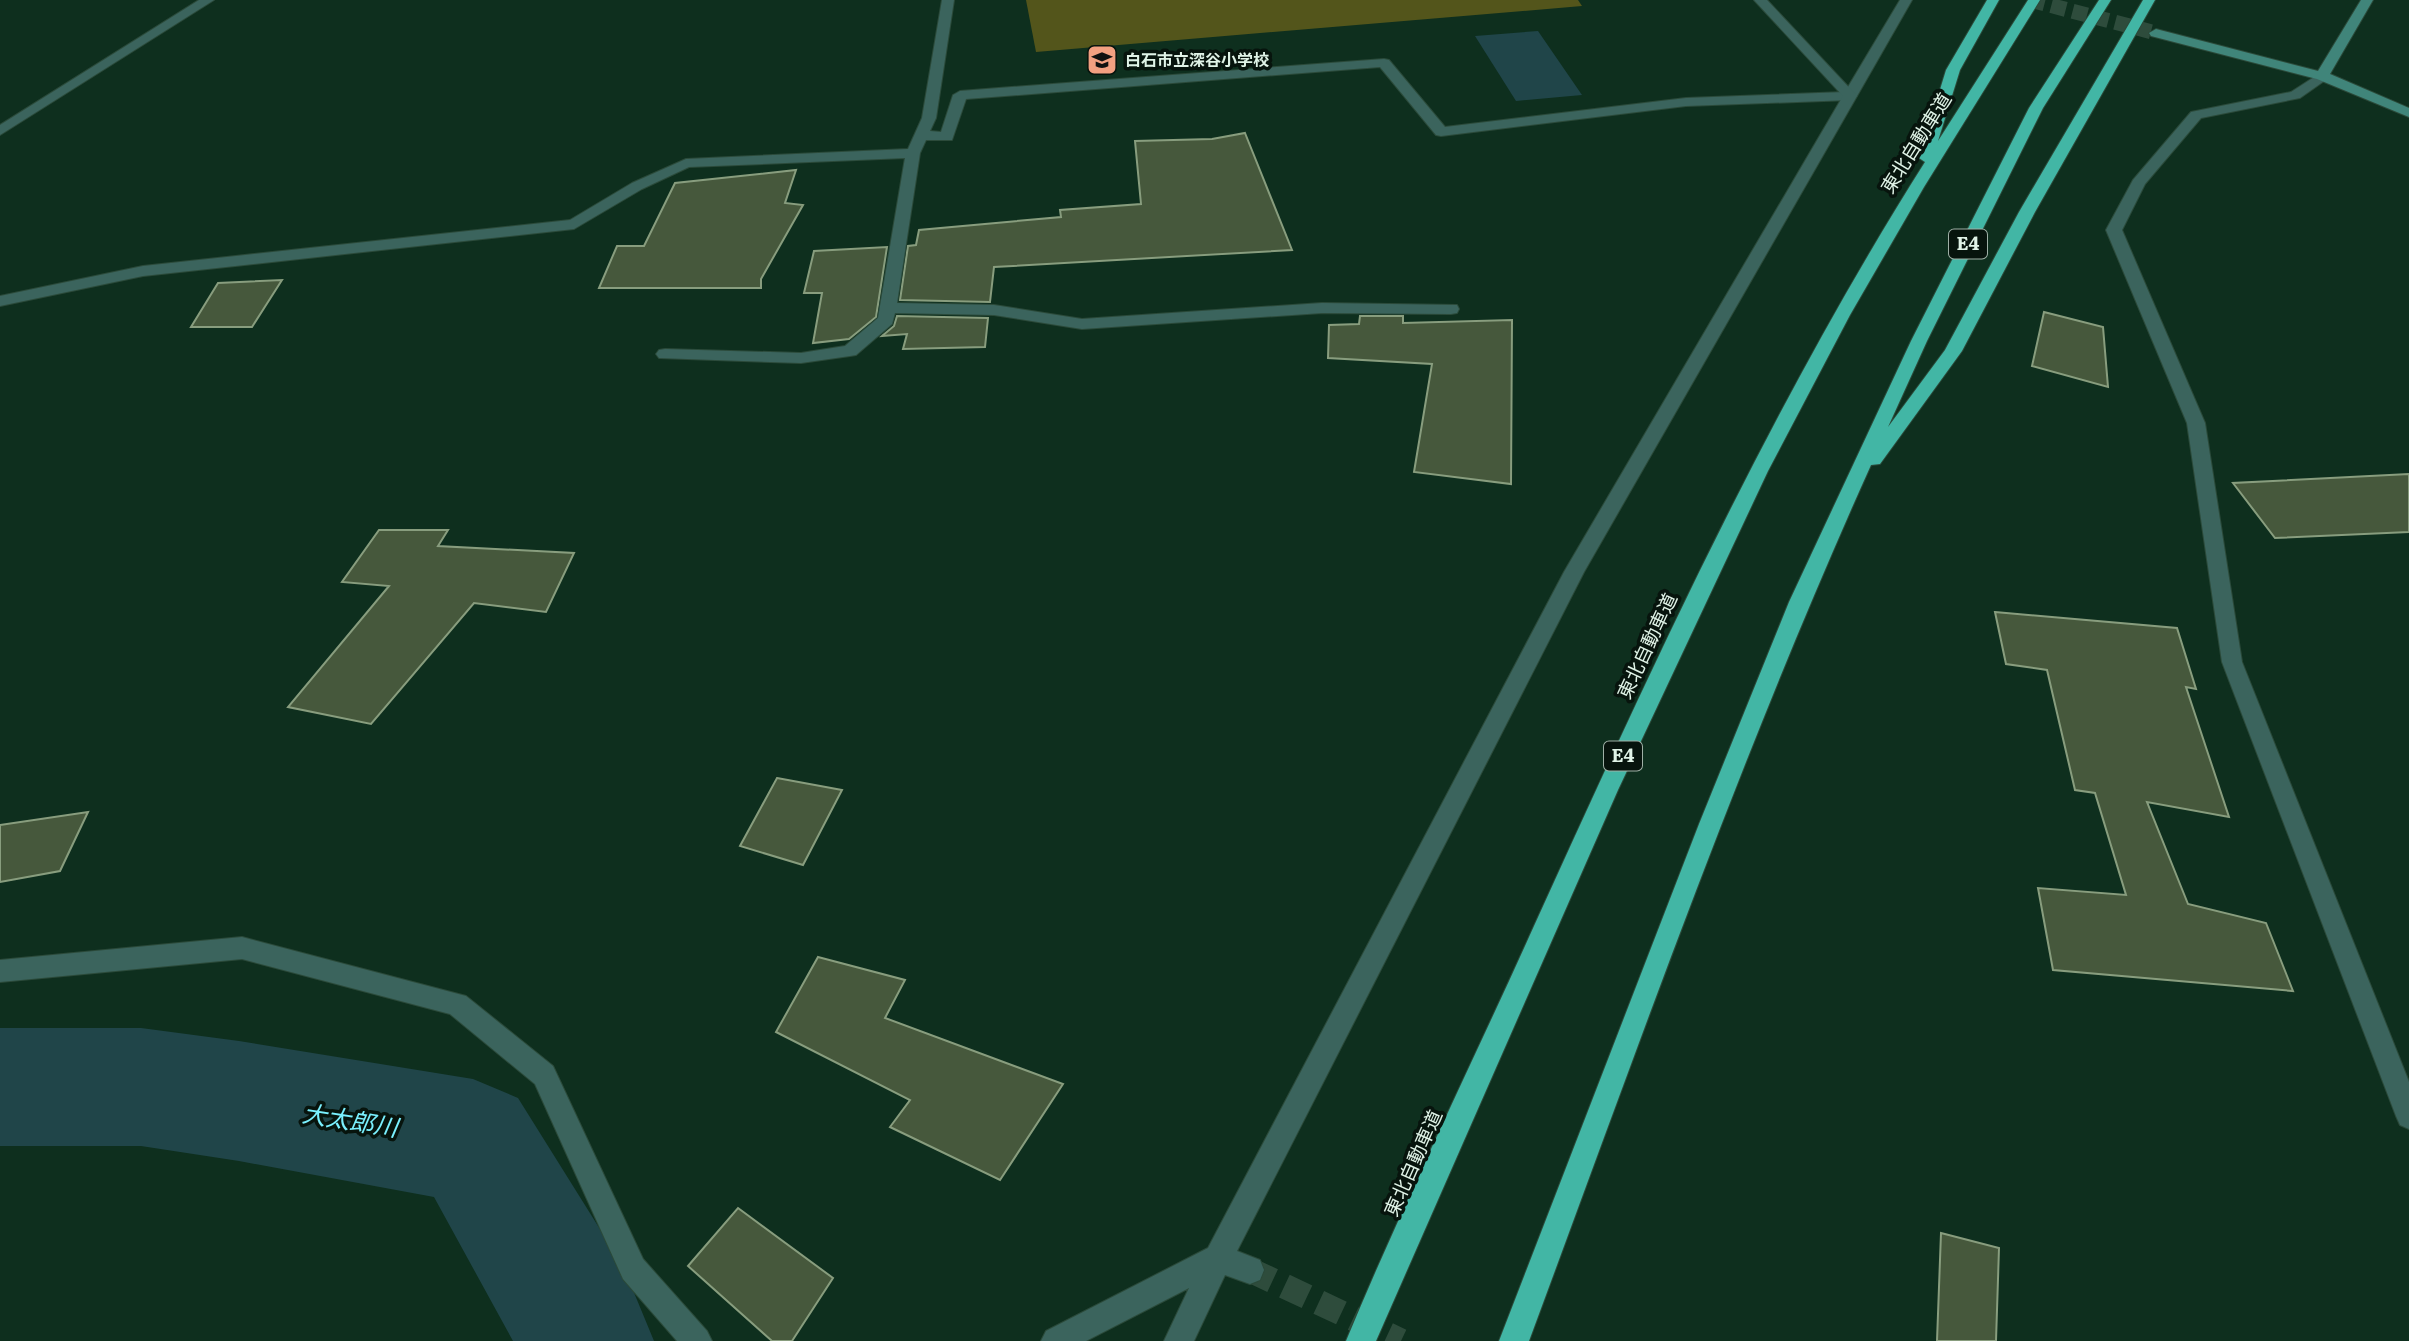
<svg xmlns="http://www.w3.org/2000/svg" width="2409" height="1341" viewBox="0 0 2409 1341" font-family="Literata,'Noto Sans JP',serif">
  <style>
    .green { fill: #53551b }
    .water { fill: #204549 }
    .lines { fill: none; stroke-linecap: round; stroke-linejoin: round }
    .river { fill: #204549; fill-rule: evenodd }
    .building { fill: #46583c; stroke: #889d7e; stroke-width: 2 }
    .street-tunnel { stroke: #2e4c3c; stroke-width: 25; stroke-dasharray: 25 13; stroke-linecap: butt }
    .secondary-tunnel { stroke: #2e4c3c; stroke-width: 15; stroke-dasharray: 15 7; stroke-linecap: butt }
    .lane-casing { stroke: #2b4a3a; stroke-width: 2 }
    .street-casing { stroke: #2b4a3a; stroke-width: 2 }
    .secondary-casing { stroke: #2b4a3a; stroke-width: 2 }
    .highway-casing { stroke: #2b4a3a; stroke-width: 2 }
    .lane { fill: #3b645d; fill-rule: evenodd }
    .street { fill: #3b645d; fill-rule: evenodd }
    .secondary { fill: #40857a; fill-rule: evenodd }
    .highway { fill: #42b6a5; fill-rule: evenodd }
    .labels { text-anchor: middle; stroke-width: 7; stroke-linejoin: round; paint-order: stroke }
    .far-poi-label { font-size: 16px; font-weight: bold; fill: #e0f3e7; stroke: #07140d; text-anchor: start }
    .shield { fill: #07140d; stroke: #9fb0a6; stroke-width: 2 }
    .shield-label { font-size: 18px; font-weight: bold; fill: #e0f3e7 }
    .street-label { font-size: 19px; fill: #e0f3e7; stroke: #07140d }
    .near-water-label { font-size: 24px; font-style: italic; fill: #7af1ff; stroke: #07140d }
  </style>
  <rect width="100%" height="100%" fill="#0e2f1e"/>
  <path class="green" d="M 1026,0 L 1578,0 L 1582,6 L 1036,52 Z"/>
  <path class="water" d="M 1538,31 L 1582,95 L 1516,101 L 1475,36 Z"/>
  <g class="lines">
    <path class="river" d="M 0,1028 L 141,1028 L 239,1041 L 473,1079 L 518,1098 L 623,1266 L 654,1341 L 513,1341 L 434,1197 L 239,1161 L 141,1146 L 0,1146 Z"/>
  </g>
  <path class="building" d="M 1245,133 L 1292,250 L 994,267 L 990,302 L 900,300 L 908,246 L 916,245 L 919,230 L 1061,217 L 1060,210 L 1141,204 L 1135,141 L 1212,139 Z
    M 796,170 L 785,203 L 803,205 L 761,279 L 761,288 L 599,288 L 617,246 L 644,246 L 675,183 Z
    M 887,247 L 876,317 L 849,339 L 813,343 L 822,293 L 804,293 L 814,251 Z
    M 282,280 L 252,327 L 191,327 L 218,283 Z
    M 2044,312 L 2103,327 L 2108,387 L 2032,366 Z
    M 897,316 L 988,318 L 985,347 L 903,349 L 907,334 L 882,336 L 894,326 Z
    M 1360,316 L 1403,316 L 1403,323 L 1512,320 L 1511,484 L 1414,472 L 1432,364 L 1328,358 L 1329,325 L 1359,324 Z
    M 2409,474 L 2409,532 L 2275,538 L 2233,483 Z
    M 379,530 L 448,530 L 438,546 L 574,553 L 546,612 L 474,603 L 371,724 L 288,707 L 389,586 L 342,582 Z
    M 1995,612 L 2177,628 L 2196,689 L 2186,687 L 2229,817 L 2147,802 L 2188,904 L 2266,923 L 2293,991 L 2053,970 L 2038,888 L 2126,895 L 2095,793 L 2075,790 L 2047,670 L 2006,664 Z
    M 777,778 L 842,790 L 803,865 L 740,846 Z
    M 88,812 L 60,871 L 0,882 L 0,825 Z
    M 818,957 L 905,980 L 885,1018 L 1063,1084 L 1000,1180 L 890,1127 L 910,1100 L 776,1032 Z
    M 738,1208 L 833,1278 L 792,1341 L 772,1341 L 688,1266 Z
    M 1941,1233 L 1999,1248 L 1996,1341 L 1937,1341 Z"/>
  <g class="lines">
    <path class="street-tunnel" d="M 1250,1270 L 1401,1341"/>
    <path class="secondary-tunnel" d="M 2030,0 L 2156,33"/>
    <g class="lane-casing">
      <path id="lane" d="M 942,0 L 954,0 L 936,118 L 930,131 L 941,132 L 953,95 L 960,91 L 1384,59 L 1389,60 L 1445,127 L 1686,98 L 1845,92 L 1900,0 L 1912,0 L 1857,96 L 1850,100 L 1686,106 L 1441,136 L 1436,135 L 1380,67 L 966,99 L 952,140 L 926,140 L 920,153 L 897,303 L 994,305 L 1082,319 L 1322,303 L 1457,305 L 1459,309 L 1457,313 L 1451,314 L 1322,313 L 1082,329 L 994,315 L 895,313 L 892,324 L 856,355 L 850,356 L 801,363 L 659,358 L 656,354 L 659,350 L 665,349 L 801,353 L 845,346 L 878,318 L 905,158 L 689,167 L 642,189 L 574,229 L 143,276 L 0,306 L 0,296 L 143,266 L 570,220 L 632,183 L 686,159 L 908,149 L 922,118 Z"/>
    </g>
    <g class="street-casing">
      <path id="street" d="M 199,0 L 214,0 L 0,135 L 0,125 Z
        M 1754,0 L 1767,0 L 1857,96 L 1584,572 L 1237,1251 L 1260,1260 L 1264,1270 L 1260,1280 L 1250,1284 L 1225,1275 L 1194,1341 L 1164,1341 L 1189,1288 L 1086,1341 L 1041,1341 L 1046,1331 L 1208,1248 L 1564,572 L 1843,96 Z
        M 2322,72 L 2329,76 L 2327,79 L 2300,98 L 2201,118 L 2145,184 L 2122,230 L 2205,423 L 2242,662 L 2409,1082 L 2409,1129 L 2400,1125 L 2396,1116 L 2222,662 L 2187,423 L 2106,230 L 2133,180 L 2191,112 L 2291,92 Z
        M 242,937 L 466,996 L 553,1066 L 643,1259 L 707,1331 L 712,1341 L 677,1341 L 623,1279 L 535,1084 L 450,1014 L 242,959 L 0,982 L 0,960 Z"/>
    </g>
    <g class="secondary-casing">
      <path id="secondary" d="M 2361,0 L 2373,0 L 2330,74 L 2409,108 L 2409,117 L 2317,79 L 2151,36 L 2149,33 L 2156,29 L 2318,71 Z"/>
    </g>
    <g class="highway-casing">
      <path id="highway" d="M 1987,0 L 1999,0 L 1960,70 L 1938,141 L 2028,0 L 2040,0 L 1924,187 L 1850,315 L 1768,471 L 1618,790 L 1376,1341 L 1346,1341 C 1404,1201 1472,1064 1534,926 C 1652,666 1772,404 1925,162 L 1919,158 L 1946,70 Z
        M 2099,0 L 2111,0 L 2043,108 L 1927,341 L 1888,427 L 1945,350 L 2019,212 L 2143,0 L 2155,0 L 2035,212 L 1962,351 L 1880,464 L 1871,465 C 1742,751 1638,1047 1529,1341 L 1499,1341 L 1699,824 L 1789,602 L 1911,341 L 2029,108 Z"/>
    </g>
    <use href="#lane" class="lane"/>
    <use href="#street" class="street"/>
    <use href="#secondary" class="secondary"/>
    <use href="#highway" class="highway"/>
  </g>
  <defs>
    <g id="school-square" transform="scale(1.575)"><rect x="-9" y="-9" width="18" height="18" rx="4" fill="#f3a081" stroke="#07140d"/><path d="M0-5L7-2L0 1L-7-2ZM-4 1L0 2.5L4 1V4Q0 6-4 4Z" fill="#111"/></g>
  </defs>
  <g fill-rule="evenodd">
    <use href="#school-square" x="1102" y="60"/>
  </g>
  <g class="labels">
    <g class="far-poi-label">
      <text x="1125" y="66">白石市立深谷小学校</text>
    </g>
    <g class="shield">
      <rect x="1949" y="229.5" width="38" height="29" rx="5"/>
      <rect x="1604" y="741.5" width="38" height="29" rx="5"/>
    </g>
    <g class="shield-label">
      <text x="1968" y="250">E4</text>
      <text x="1623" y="762">E4</text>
    </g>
    <g class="street-label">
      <text transform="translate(1916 143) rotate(-58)" y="7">東北自動車道</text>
      <text transform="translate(1647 646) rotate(-65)" y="7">東北自動車道</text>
      <text transform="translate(1413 1163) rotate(-66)" y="7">東北自動車道</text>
    </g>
    <g class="near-water-label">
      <text transform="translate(350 1121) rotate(9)" y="8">大太郎川</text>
    </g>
  </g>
</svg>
